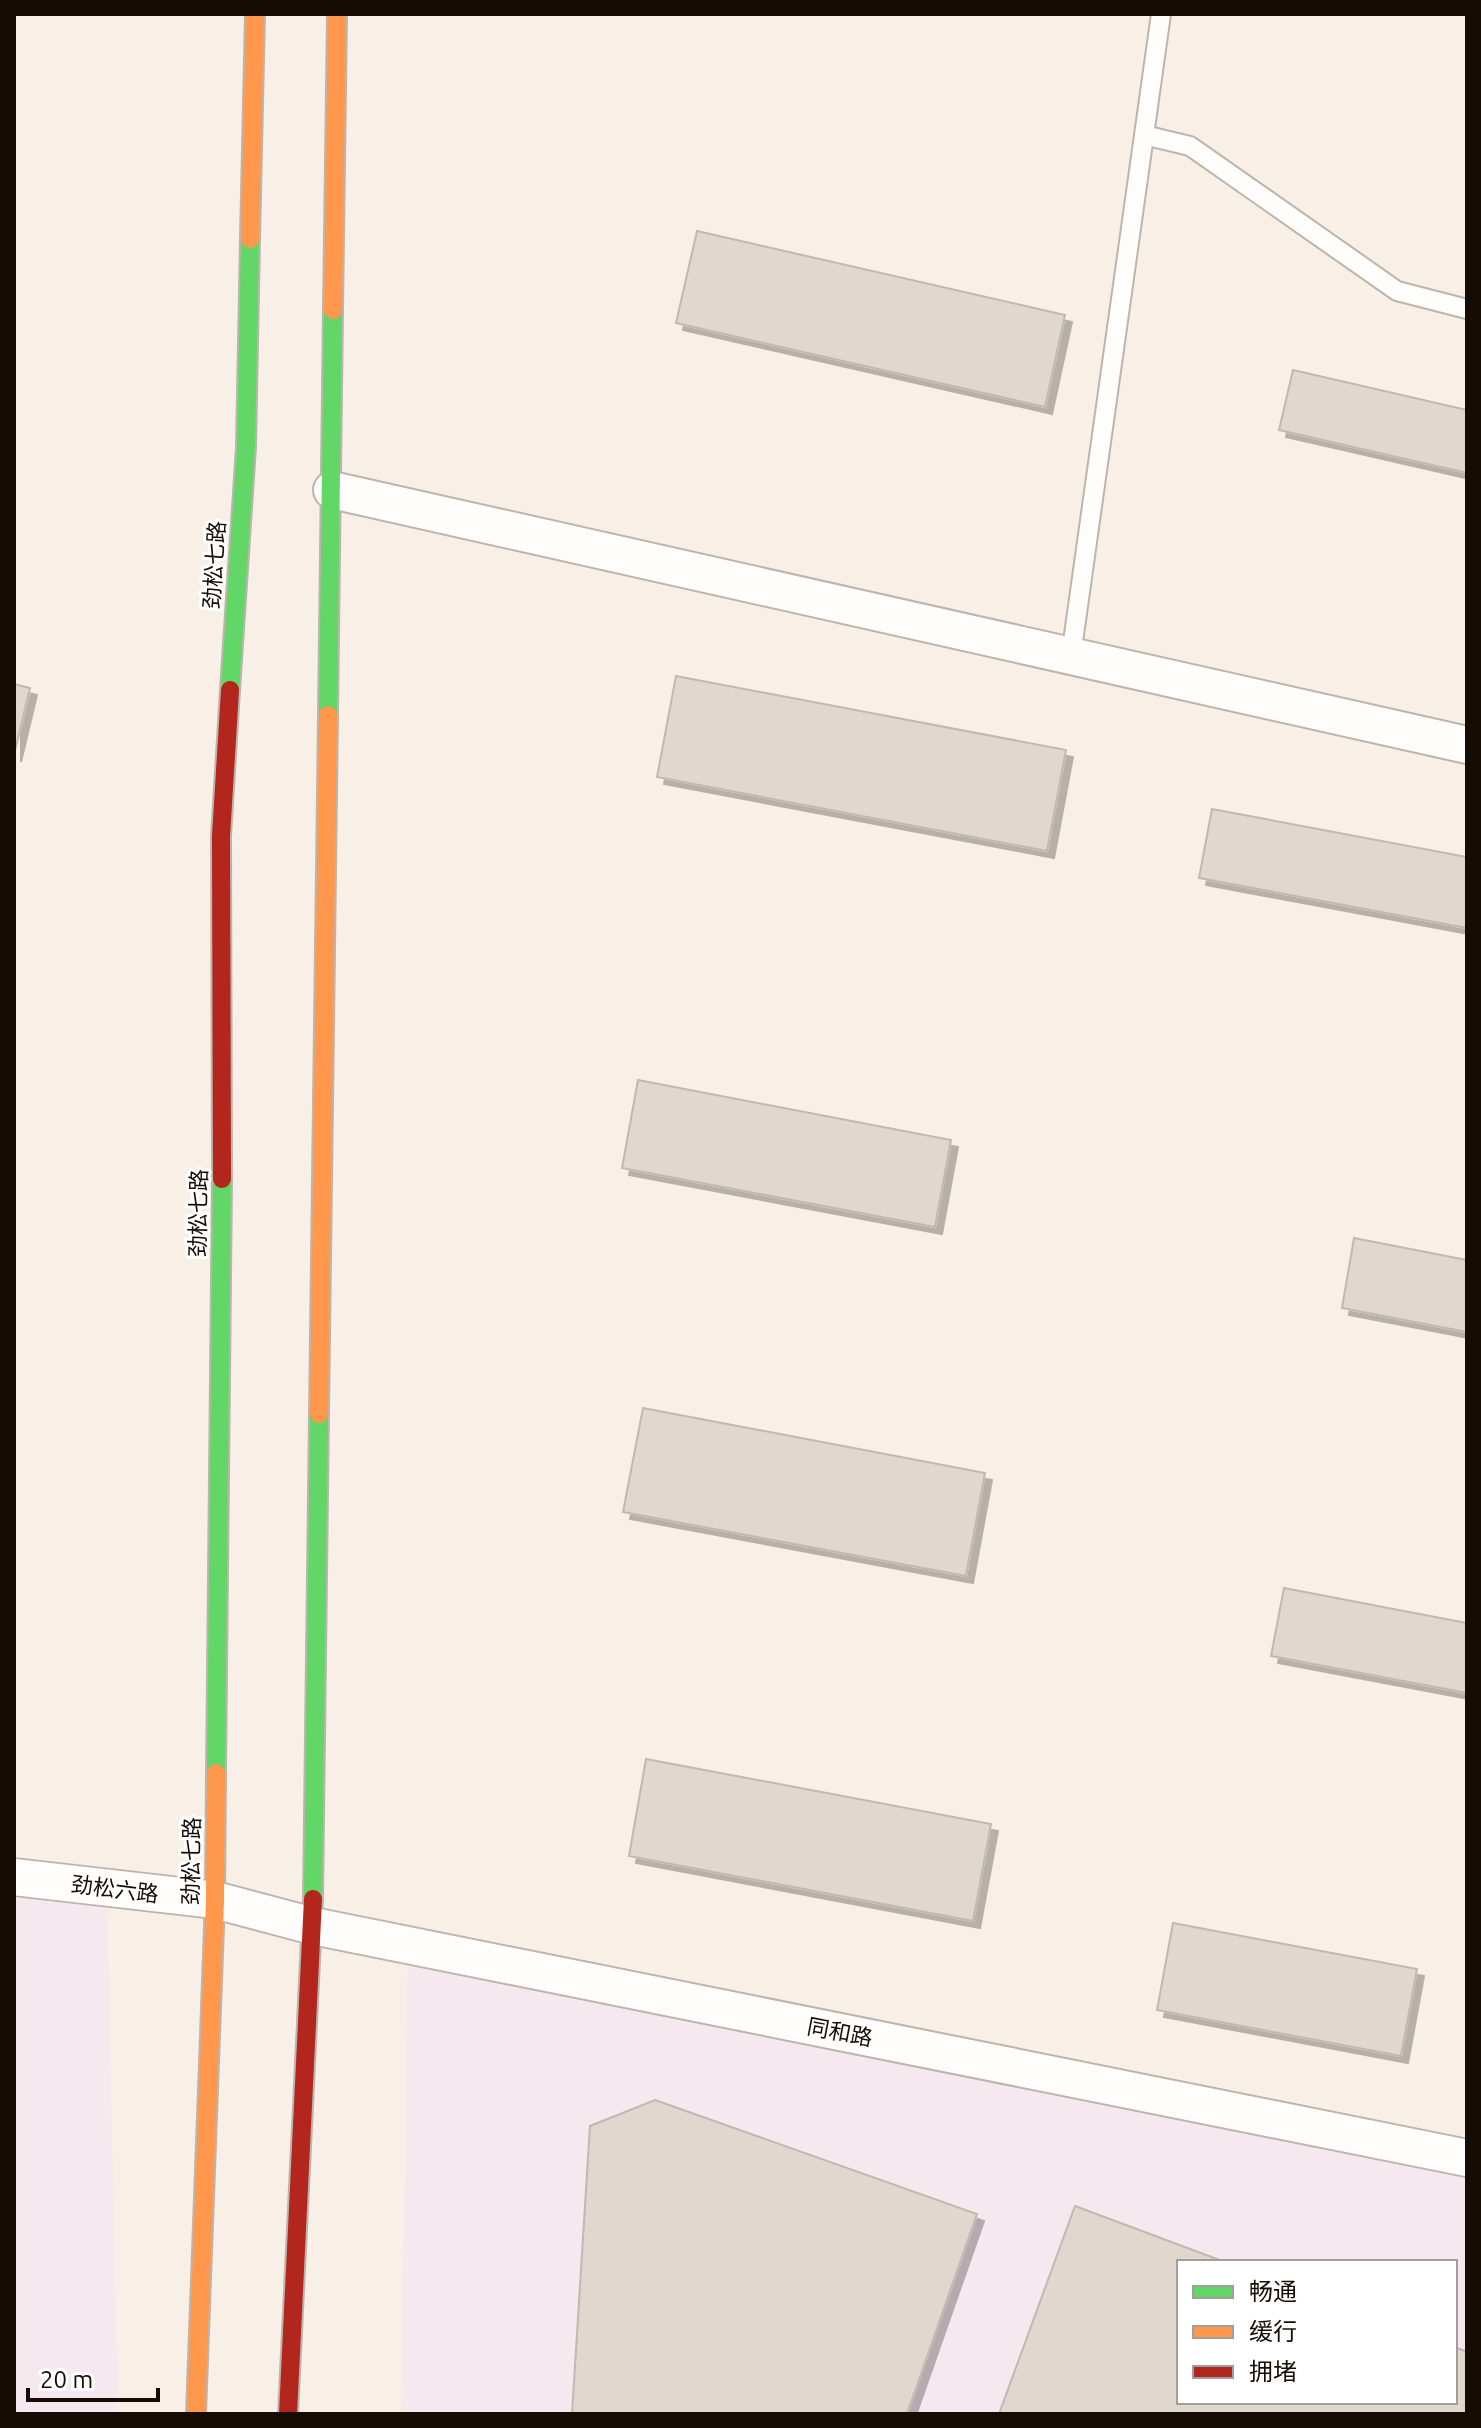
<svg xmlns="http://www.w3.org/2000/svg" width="1481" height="2428" viewBox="0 0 1481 2428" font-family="Ubuntu,'Noto Sans SC',sans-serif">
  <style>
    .commercial { fill: #f5e8ee; fill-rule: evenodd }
    .building { fill: #e0d7cf; stroke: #c1b8b1; stroke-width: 2; filter: url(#shadow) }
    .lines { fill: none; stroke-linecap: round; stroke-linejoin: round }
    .lane-casing { stroke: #bdb5ad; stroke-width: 22 }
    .street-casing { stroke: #bdb5ad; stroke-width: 40 }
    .fast-casing { stroke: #bdb5ad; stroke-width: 22 }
    .slow-casing { stroke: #bdb5ad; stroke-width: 22 }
    .jam-casing { stroke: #bdb5ad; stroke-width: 22 }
    .lane { stroke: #fefdfb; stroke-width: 18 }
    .street { stroke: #fefdfb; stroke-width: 36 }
    .fast { stroke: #63d668; stroke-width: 18 }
    .slow { stroke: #ff974d; stroke-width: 18 }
    .jam { stroke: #b3261e; stroke-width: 18 }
    .labels { text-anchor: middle; stroke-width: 6; stroke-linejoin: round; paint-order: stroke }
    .street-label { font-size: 22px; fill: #140c05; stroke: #fff }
  </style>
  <defs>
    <filter id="shadow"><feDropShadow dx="7" dy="7" stdDeviation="0" flood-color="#0004"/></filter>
  </defs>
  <rect width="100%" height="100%" fill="#f8f0e7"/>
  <path class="commercial" d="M 14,1880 L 107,1894 L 118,2414 L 14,2414 Z
    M 408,1948 L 1467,2160 L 1467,2414 L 401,2414 ZM 1179,2262 L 1455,2262 L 1455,2402 L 1179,2402 Z"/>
  <path class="building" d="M 697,231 L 1065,315 L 1045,407 L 676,323 Z
    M 1293,370 L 1467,410 L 1467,473 L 1279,430 Z
    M 676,676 L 1066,750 L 1047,851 L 657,777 Z
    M 14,684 L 30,688 L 14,755 Z
    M 1212,809 L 1467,857 L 1467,928 L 1199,878 Z
    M 638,1080 L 951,1140 L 935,1227 L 622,1168 Z
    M 1354,1238 L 1467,1260 L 1467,1332 L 1342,1308 Z
    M 643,1408 L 985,1473 L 966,1576 L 623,1512 Z
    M 1284,1588 L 1467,1623 L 1467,1693 L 1271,1656 Z
    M 646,1759 L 991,1824 L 973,1921 L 629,1856 Z
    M 1173,1923 L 1417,1969 L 1401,2056 L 1157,2010 Z
    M 655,2100 L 977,2214 L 907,2414 L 572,2414 L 590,2126 Z
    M 1075,2206 L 1225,2262 L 1179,2262 L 1179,2402 L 1455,2402 L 1455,2347 L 1467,2352 L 1467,2414 L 999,2414 Z"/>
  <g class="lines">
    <g class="lane-casing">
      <path id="lane" d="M 1144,135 L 1190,146 L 1397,291 L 1467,309
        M 1071,656 L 1161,14"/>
    </g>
    <g class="street-casing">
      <path id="street" d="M 332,490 L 1467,745
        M 14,1877 L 215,1900 L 313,1926 L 1467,2158"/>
    </g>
    <g class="fast-casing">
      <path id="fast" d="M 230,690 L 246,447 L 250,239
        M 328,715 L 333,310
        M 216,1773 L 222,1179
        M 313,1899 L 319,1414"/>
    </g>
    <g class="slow-casing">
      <path id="slow" d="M 250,239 L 255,14
        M 333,310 L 337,14
        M 319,1414 L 328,715
        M 196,2414 L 215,1900 L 216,1773"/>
    </g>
    <g class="jam-casing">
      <path id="jam" d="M 222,1179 L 221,836 L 230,690
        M 288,2414 L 313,1899"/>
    </g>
    <use href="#lane" class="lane"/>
    <use href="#street" class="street"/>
    <use href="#fast" class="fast"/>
    <use href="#slow" class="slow"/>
    <use href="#jam" class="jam"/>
  </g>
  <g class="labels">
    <g class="street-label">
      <text transform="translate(214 565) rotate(-86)" y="8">劲松七路</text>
      <text transform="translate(198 1213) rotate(-89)" y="8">劲松七路</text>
      <text transform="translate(191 1861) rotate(-89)" y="8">劲松七路</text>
      <text transform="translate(115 1889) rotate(7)" y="8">劲松六路</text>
      <text transform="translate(840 2032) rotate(11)" y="8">同和路</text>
    </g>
  </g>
  <rect width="1481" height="2428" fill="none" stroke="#140c05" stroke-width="32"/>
  <rect x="1177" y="2260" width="280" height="144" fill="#ffffff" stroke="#a19e9b" stroke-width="2"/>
  <rect x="1193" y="2286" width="40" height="12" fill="#63d668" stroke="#a19e9b" stroke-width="2"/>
  <text x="1249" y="2300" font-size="24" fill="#140c05">畅通</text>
  <rect x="1193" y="2326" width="40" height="12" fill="#ff974d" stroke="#a19e9b" stroke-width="2"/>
  <text x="1249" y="2340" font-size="24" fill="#140c05">缓行</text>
  <rect x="1193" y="2366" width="40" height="12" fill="#b3261e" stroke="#a19e9b" stroke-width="2"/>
  <text x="1249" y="2380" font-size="24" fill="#140c05">拥堵</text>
  <path d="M28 2388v12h130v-12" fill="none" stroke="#140c05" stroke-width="4"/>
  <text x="40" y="2388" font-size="24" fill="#140c05" stroke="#ffffff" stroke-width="6" paint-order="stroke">20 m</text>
</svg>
